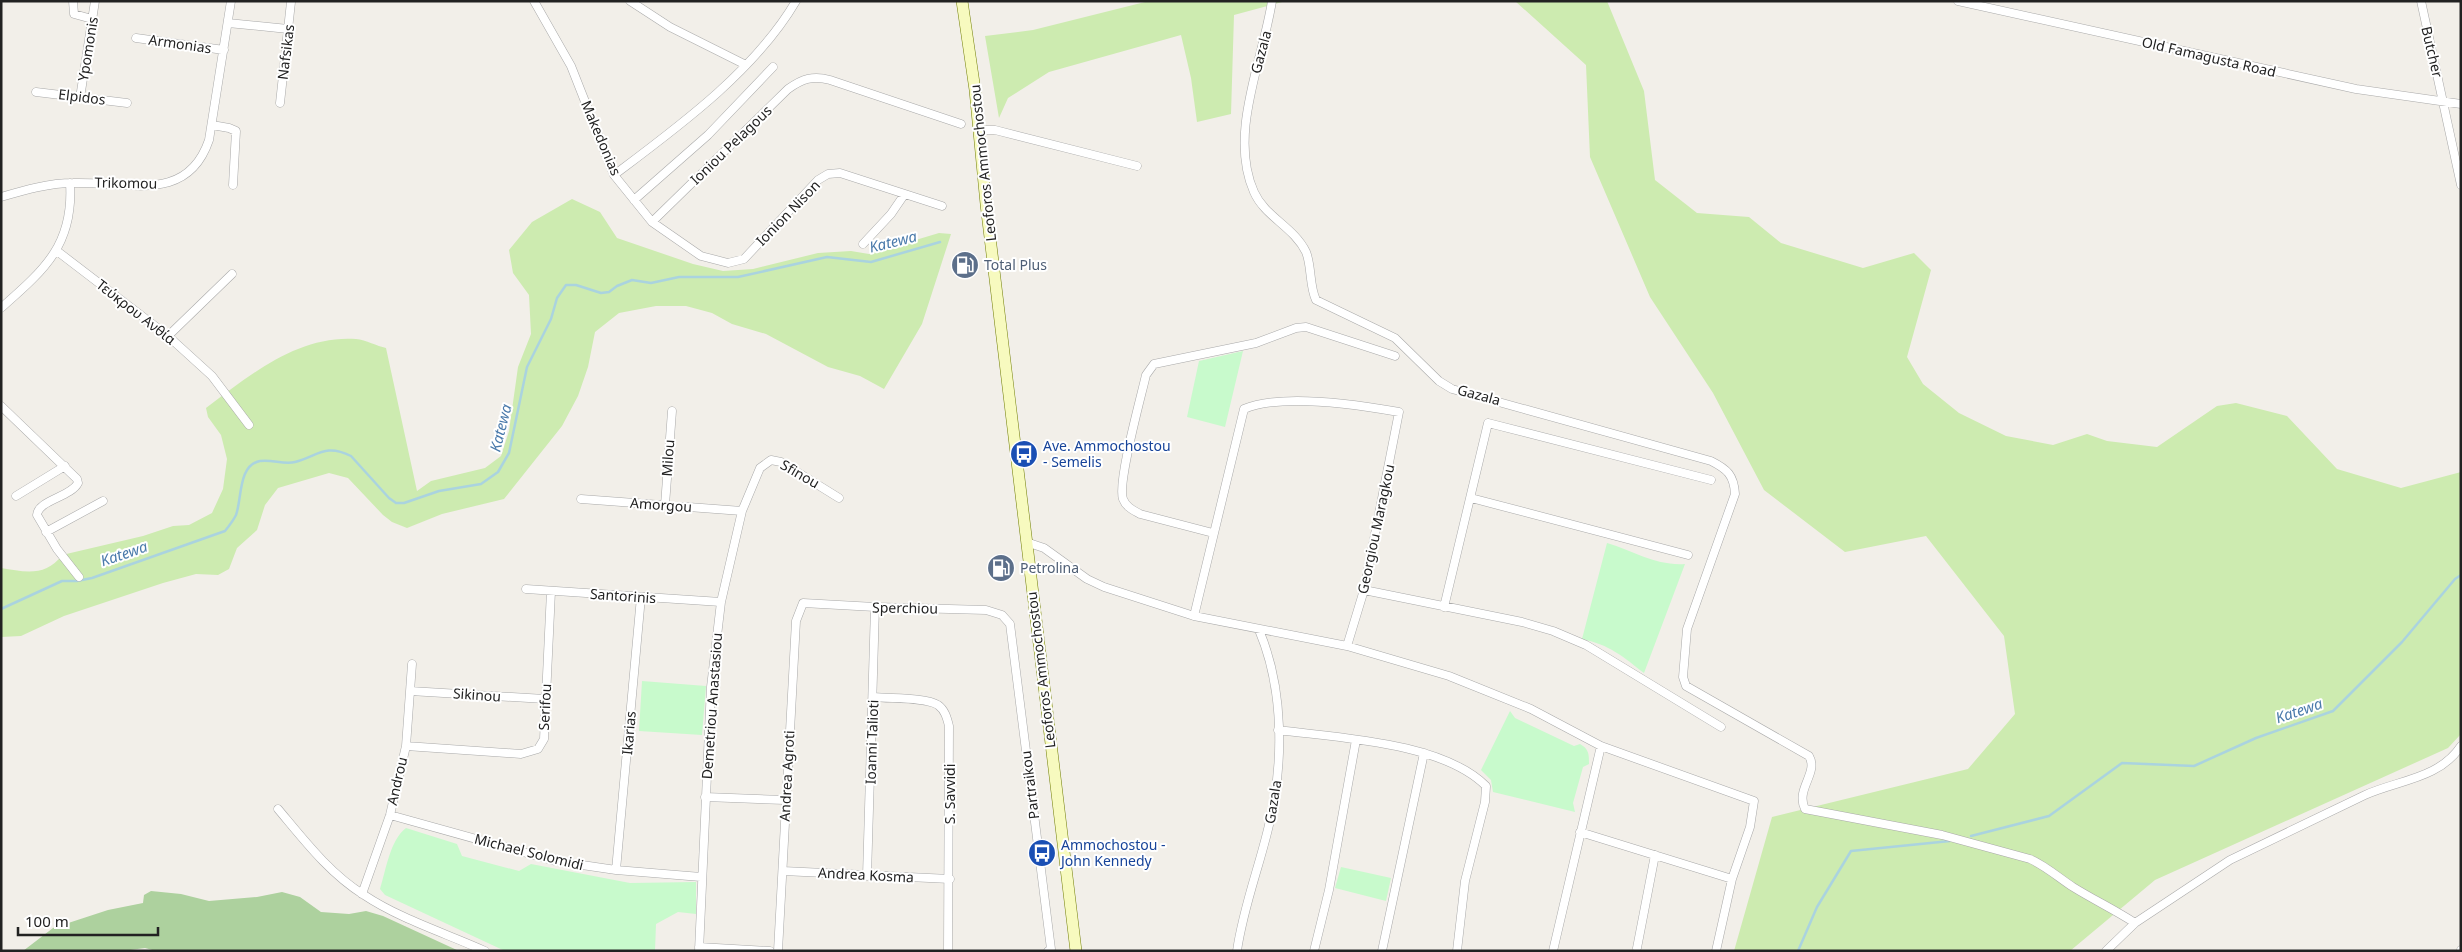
<svg xmlns="http://www.w3.org/2000/svg" width="2462" height="952" viewBox="0 0 2462 952" font-family="'Noto Sans',sans-serif">
  <style>
    .grass { fill: #cdebb0 }
    .forest { fill: #add19e }
    .park { fill: #c8facc }
    .lines { fill: none; stroke-linecap: round; stroke-linejoin: round }
    .stream { stroke: #aad3df; stroke-width: 2.5 }
    .minor-casing { stroke: #a9a9a9; stroke-width: 9 }
    .secondary-casing { stroke: #707d05; stroke-width: 12 }
    .minor { stroke: #fff; stroke-width: 8 }
    .secondary { stroke: #f7fabf; stroke-width: 11 }
    .labels { text-anchor: middle; stroke-width: 4; stroke-linejoin: round; paint-order: stroke }
    .street-label { font-size: 14px; fill: #222; stroke: #fff }
    .service-label { font-size: 14px; fill: #4e5e75; stroke: #fff; text-anchor: start }
    .transit-label { font-size: 14px; fill: #164399; stroke: #fff; text-anchor: start }
    .water-label { font-size: 15px; font-style: italic; fill: #4a7aab; stroke: #fff }
  </style>
  <rect width="100%" height="100%" fill="#f2efe9"/>
  <path class="grass" d="M 1149,1 L 1286,1 L 1234,15 L 1231,114 L 1197,122 L 1191,78 L 1181,35 L 1049,72 L 1008,98 L 999,118 L 985,36 L 1033,30 Z
    M 1515,1 L 1607,1 L 1644,91 L 1655,180 L 1697,213 L 1749,217 L 1781,243 L 1863,268 L 1914,253 L 1931,270 L 1907,357 L 1923,384 L 1959,413 L 2006,436 L 2053,445 L 2087,434 L 2107,441 L 2157,447 L 2217,406 L 2236,403 L 2287,416 L 2337,469 L 2401,488 L 2461,472 L 2461,734 L 2448,748 L 2155,880 L 2070,951 L 1734,951 L 1772,817 L 1968,769 L 2015,714 L 2004,636 L 1926,536 L 1845,552 L 1764,490 L 1713,393 L 1650,297 L 1590,157 L 1586,65 Z
    M 572,199 L 600,212 L 617,238 L 693,264 L 723,271 L 753,269 L 818,253 L 851,251 L 869,254 L 939,233 L 951,234 L 922,324 L 884,389 L 860,376 L 828,367 L 766,334 L 732,324 L 712,313 L 686,306 L 656,306 L 619,313 L 595,332 L 588,367 L 578,396 L 562,426 L 504,499 L 442,514 L 407,528 L 392,522 L 383,515 L 348,478 L 329,473 L 278,488 L 265,505 L 257,530 L 237,548 L 229,569 L 218,575 L 196,574 L 163,583 L 64,616 L 21,636 L 1,637 L 1,568 C 25,572 46,577 62,555 L 143,536 L 173,526 L 189,525 L 212,513 L 223,489 L 227,459 L 221,435 L 208,417 L 206,408 C 250,375 298,335 356,339 C 366,340 377,346 386,348 L 417,491 L 431,481 L 485,468 L 501,456 L 509,431 L 518,367 L 531,334 L 529,295 L 513,273 L 509,250 L 532,222 Z"/>
  <path class="forest" d="M 151,891 L 181,894 L 209,901 L 257,897 L 282,892 L 300,897 L 321,912 L 349,914 L 366,911 L 383,916 L 459,951 L 156,951 L 145,948 L 123,951 L 23,951 L 53,928 L 108,910 L 143,903 L 144,895 Z"/>
  <path class="park" d="M 1243,351 L 1225,427 L 1187,417 L 1199,361 Z
    M 1607,543 C 1634,551 1656,566 1685,564 L 1644,673 C 1622,656 1610,645 1582,639 Z
    M 642,681 L 706,686 L 702,735 L 639,731 Z
    M 1510,711 L 1515,718 L 1574,746 L 1580,744 C 1589,749 1589,754 1589,764 L 1583,767 L 1573,803 L 1575,812 L 1493,792 L 1491,780 L 1481,770 Z
    M 406,828 L 457,844 L 462,856 L 519,871 L 531,864 L 630,883 L 696,882 L 696,914 L 678,912 L 656,924 L 655,951 L 505,951 L 385,895 L 380,889 C 386,870 390,840 406,828 Z
    M 1341,867 L 1391,878 L 1386,901 L 1335,888 Z"/>
  <g class="lines">
    <path class="stream" d="M 1,609 L 62,581 L 77,581 L 92,578 L 225,531 C 229,526 233,521 236,515 C 242,499 238,465 260,461 C 272,459 284,465 295,462 C 318,456 325,443 351,456 L 389,498 L 396,503 L 404,503 L 439,491 L 481,484 L 498,472 L 509,453 L 527,367 L 551,319 L 557,298 L 566,285 L 576,285 L 601,293 L 609,292 L 617,286 L 632,280 L 651,283 L 679,277 L 738,277 L 827,257 L 871,262 L 940,242
      M 1971,836 L 2049,816 L 2122,763 L 2194,766 L 2256,738 L 2333,711 L 2402,642 L 2455,579 L 2461,575
      M 1798,951 L 1817,907 L 1851,851 L 1950,841"/>
    <g class="minor-casing">
      <path id="minor" d="M 73,1 L 74,14 L 92,19
        M 534,1 L 571,66 L 614,175 L 652,222 L 701,256 L 728,263 L 744,259 L 818,180 L 828,174 L 840,173 L 942,206
        M 630,1 L 670,27 L 746,65
        M 1272,1 C 1263,60 1228,134 1254,192 C 1265,217 1294,227 1306,252 C 1312,267 1309,285 1316,300 L 1395,338 L 1439,381 L 1452,389 L 1711,461 C 1727,469 1734,475 1735,494 L 1687,629 L 1683,677 L 1686,686 L 1809,756 C 1819,773 1795,789 1805,809 L 1942,835 L 2030,859 C 2046,866 2059,878 2073,887 C 2094,900 2115,910 2135,923
        M 1958,1 L 2356,89 L 2461,104
        M 2421,1 L 2461,185
        M 228,23 L 288,29
        M 136,38 L 224,50
        M 36,92 L 127,103
        M 80,98 L 95,1
        M 280,103 L 291,2
        M 212,125 L 229,128 L 236,131 L 233,185
        M 979,130 L 995,130 L 1137,166
        M 614,175 C 678,127 755,71 796,1
        M 1,197 C 25,190 49,183 73,183 C 126,181 187,205 209,140 L 231,1
        M 634,200 L 708,135 L 773,67
        M 652,222 L 788,89 C 802,79 813,75 830,80 L 961,124
        M 863,244 L 891,214 L 904,195
        M 57,251 L 168,336 L 212,376 L 249,425
        M 1,308 C 44,270 74,245 70,183
        M 168,336 L 232,274
        M 1,406 L 77,479 L 78,483 C 71,497 38,500 37,515 L 57,549 L 79,577
        M 16,496 L 65,466
        M 1471,498 L 1688,555
        M 581,499 L 742,511
        M 665,505 L 672,411
        M 46,532 L 103,501
        M 1213,533 L 1140,514 C 1133,510 1126,507 1123,499 C 1117,483 1141,397 1146,375 L 1154,364 L 1256,343 L 1296,328 L 1306,327 L 1395,356
        M 1026,542 L 1044,548 L 1087,579 L 1104,587 L 1194,616 L 1347,646 L 1449,676 L 1531,709 L 1601,746 L 1754,801 L 1750,827 L 1732,879 L 1716,951
        M 526,589 L 721,602
        M 1364,590 L 1522,622 L 1553,631 L 1586,645 L 1721,727
        M 1444,607 L 1488,423 L 1711,480
        M 1194,616 L 1244,409 C 1281,393 1360,405 1399,412 L 1364,590 L 1347,646
        M 410,691 L 545,699
        M 874,697 C 890,699 925,697 938,705 C 945,710 947,718 949,726 L 948,951
        M 1278,730 C 1339,738 1442,742 1486,786 L 1485,802 L 1465,881 L 1457,951
        M 406,746 L 521,754 L 538,749 L 544,739 L 551,591
        M 705,797 L 785,800
        M 278,809 C 304,840 329,873 364,895 C 400,919 445,933 485,951
        M 390,815 L 555,861 L 616,870 L 701,877
        M 1580,832 L 1732,879
        M 616,870 L 641,597
        M 783,871 L 950,879
        M 867,876 L 875,607
        M 362,894 L 390,815 L 406,746 L 412,664
        M 699,947 L 770,951
        M 1637,948 L 1655,855
        M 699,951 L 711,687 L 721,602 L 742,511 L 760,468 L 771,460 L 781,462 L 839,498
        M 778,951 L 796,621 L 803,603 L 875,607 L 986,610 L 1002,615 L 1010,624 L 1051,949 L 1048,951
        M 1237,951 C 1243,908 1259,868 1269,825 C 1284,763 1284,689 1259,630
        M 1314,951 L 1329,890 L 1356,740
        M 1382,951 L 1424,753
        M 1553,951 L 1601,746
        M 2106,951 L 2135,923 L 2230,860 L 2365,795 C 2398,780 2439,779 2461,746
        M 2461,951 L 2461,950"/>
    </g>
    <g class="secondary-casing">
      <path id="secondary" d="M 962,1 L 975,90 L 986,204 L 1076,951"/>
    </g>
    <use href="#minor" class="minor"/>
    <use href="#secondary" class="secondary"/>
  </g>
  <defs>
    <g id="fuel-disc" transform="scale(1.4375)"><circle r="9.5" fill="#5c6f8a" stroke="#fff"/><path d="M-5.5-6h7V0h2V4h1.3V-2.5L3-4.5l.8-.8L6-3V5H2.5V1h-1V6h-7ZM-4.2-4.7v3.2H.2V-4.7Z" fill="#fff"/></g>
    <g id="bus-disc" transform="scale(1.4375)"><circle r="9.5" fill="#1a4fb4" stroke="#fff"/><path d="M-5-6H5V4H4V6H2V4H-2V6H-4V4H-5ZM-3.5-4V0h7V-4ZM-3.5 1.2v1.5H-2V1.2ZM2 1.2v1.5H3.5V1.2Z" fill="#fff"/></g>
  </defs>
  <g fill-rule="evenodd">
    <use href="#fuel-disc" x="965" y="265"/>
    <use href="#bus-disc" x="1024" y="454"/>
    <use href="#fuel-disc" x="1001" y="568"/>
    <use href="#bus-disc" x="1042" y="853"/>
  </g>
  <g class="labels">
    <g class="street-label">
      <text transform="translate(180 44) rotate(8)" y="5">Armonias</text>
      <text transform="translate(88 49) rotate(-81)" y="5">Ypomonis</text>
      <text transform="translate(286 52) rotate(-83)" y="5">Nafsikas</text>
      <text transform="translate(1261 52) rotate(-75)" y="5">Gazala</text>
      <text transform="translate(2432 52) rotate(77)" y="5">Butcher</text>
      <text transform="translate(2209 57) rotate(13)" y="5">Old Famagusta Road</text>
      <text transform="translate(82 97) rotate(7)" y="5">Elpidos</text>
      <text transform="translate(601 138) rotate(67)" y="5">Makedonias</text>
      <text transform="translate(731 145) rotate(-44)" y="5">Ioniou Pelagous</text>
      <text transform="translate(983 163) rotate(-96)" y="5">Leoforos Ammochostou</text>
      <text transform="translate(126 183) rotate(1)" y="5">Trikomou</text>
      <text transform="translate(788 213) rotate(-46)" y="5">Ionion Nison</text>
      <text transform="translate(136 312) rotate(38)" y="5">Τεύκρου Ανθία</text>
      <text transform="translate(1479 395) rotate(15)" y="5">Gazala</text>
      <text transform="translate(668 458) rotate(-86)" y="5">Milou</text>
      <text transform="translate(800 474) rotate(30)" y="5">Sfinou</text>
      <text transform="translate(661 505) rotate(4)" y="5">Amorgou</text>
      <text transform="translate(1376 529) rotate(-78)" y="5">Georgiou Maragkou</text>
      <text transform="translate(623 596) rotate(4)" y="5">Santorinis</text>
      <text transform="translate(905 608) rotate(1)" y="5">Sperchiou</text>
      <text transform="translate(1041 670) rotate(-97)" y="5">Leoforos Ammochostou</text>
      <text transform="translate(477 695) rotate(4)" y="5">Sikinou</text>
      <text transform="translate(712 706) rotate(-86)" y="5">Demetriou Anastasiou</text>
      <text transform="translate(545 707) rotate(-87)" y="5">Serifou</text>
      <text transform="translate(629 733) rotate(-85)" y="5">Ikarias</text>
      <text transform="translate(872 742) rotate(-88)" y="5">Ioanni Talioti</text>
      <text transform="translate(787 776) rotate(-87)" y="5">Andrea Agroti</text>
      <text transform="translate(397 781) rotate(-77)" y="5">Androu</text>
      <text transform="translate(1030 785) rotate(-97)" y="5">Partraikou</text>
      <text transform="translate(950 794) rotate(-90)" y="5">S. Savvidi</text>
      <text transform="translate(1273 802) rotate(-81)" y="5">Gazala</text>
      <text transform="translate(529 852) rotate(14)" y="5">Michael Solomidi</text>
      <text transform="translate(866 875) rotate(3)" y="5">Andrea Kosma</text>
    </g>
    <g class="service-label">
      <text x="984" y="270">Total Plus</text>
      <text x="1020" y="573">Petrolina</text>
    </g>
    <g class="transit-label">
      <text x="1043" y="451">Ave. Ammochostou<tspan x="1043" dy="16">- Semelis</tspan></text>
      <text x="1061" y="850">Ammochostou -<tspan x="1061" dy="16">John Kennedy</tspan></text>
    </g>
    <g class="water-label">
      <text transform="translate(893 242) rotate(-14)" y="5">Katewa</text>
      <text transform="translate(501 428) rotate(-76)" y="5">Katewa</text>
      <text transform="translate(124 554) rotate(-19)" y="5">Katewa</text>
      <text transform="translate(2299 711) rotate(-19)" y="5">Katewa</text>
    </g>
  </g>
  <rect width="2462" height="952" fill="none" stroke="#222222" stroke-width="5"/>
  <path d="M18 927v8h140v-8" fill="none" stroke="#222222" stroke-width="2.5"/>
  <text x="25" y="927" font-size="15" fill="#222222" stroke="#ffffff" stroke-width="4" paint-order="stroke">100 m</text>
</svg>
